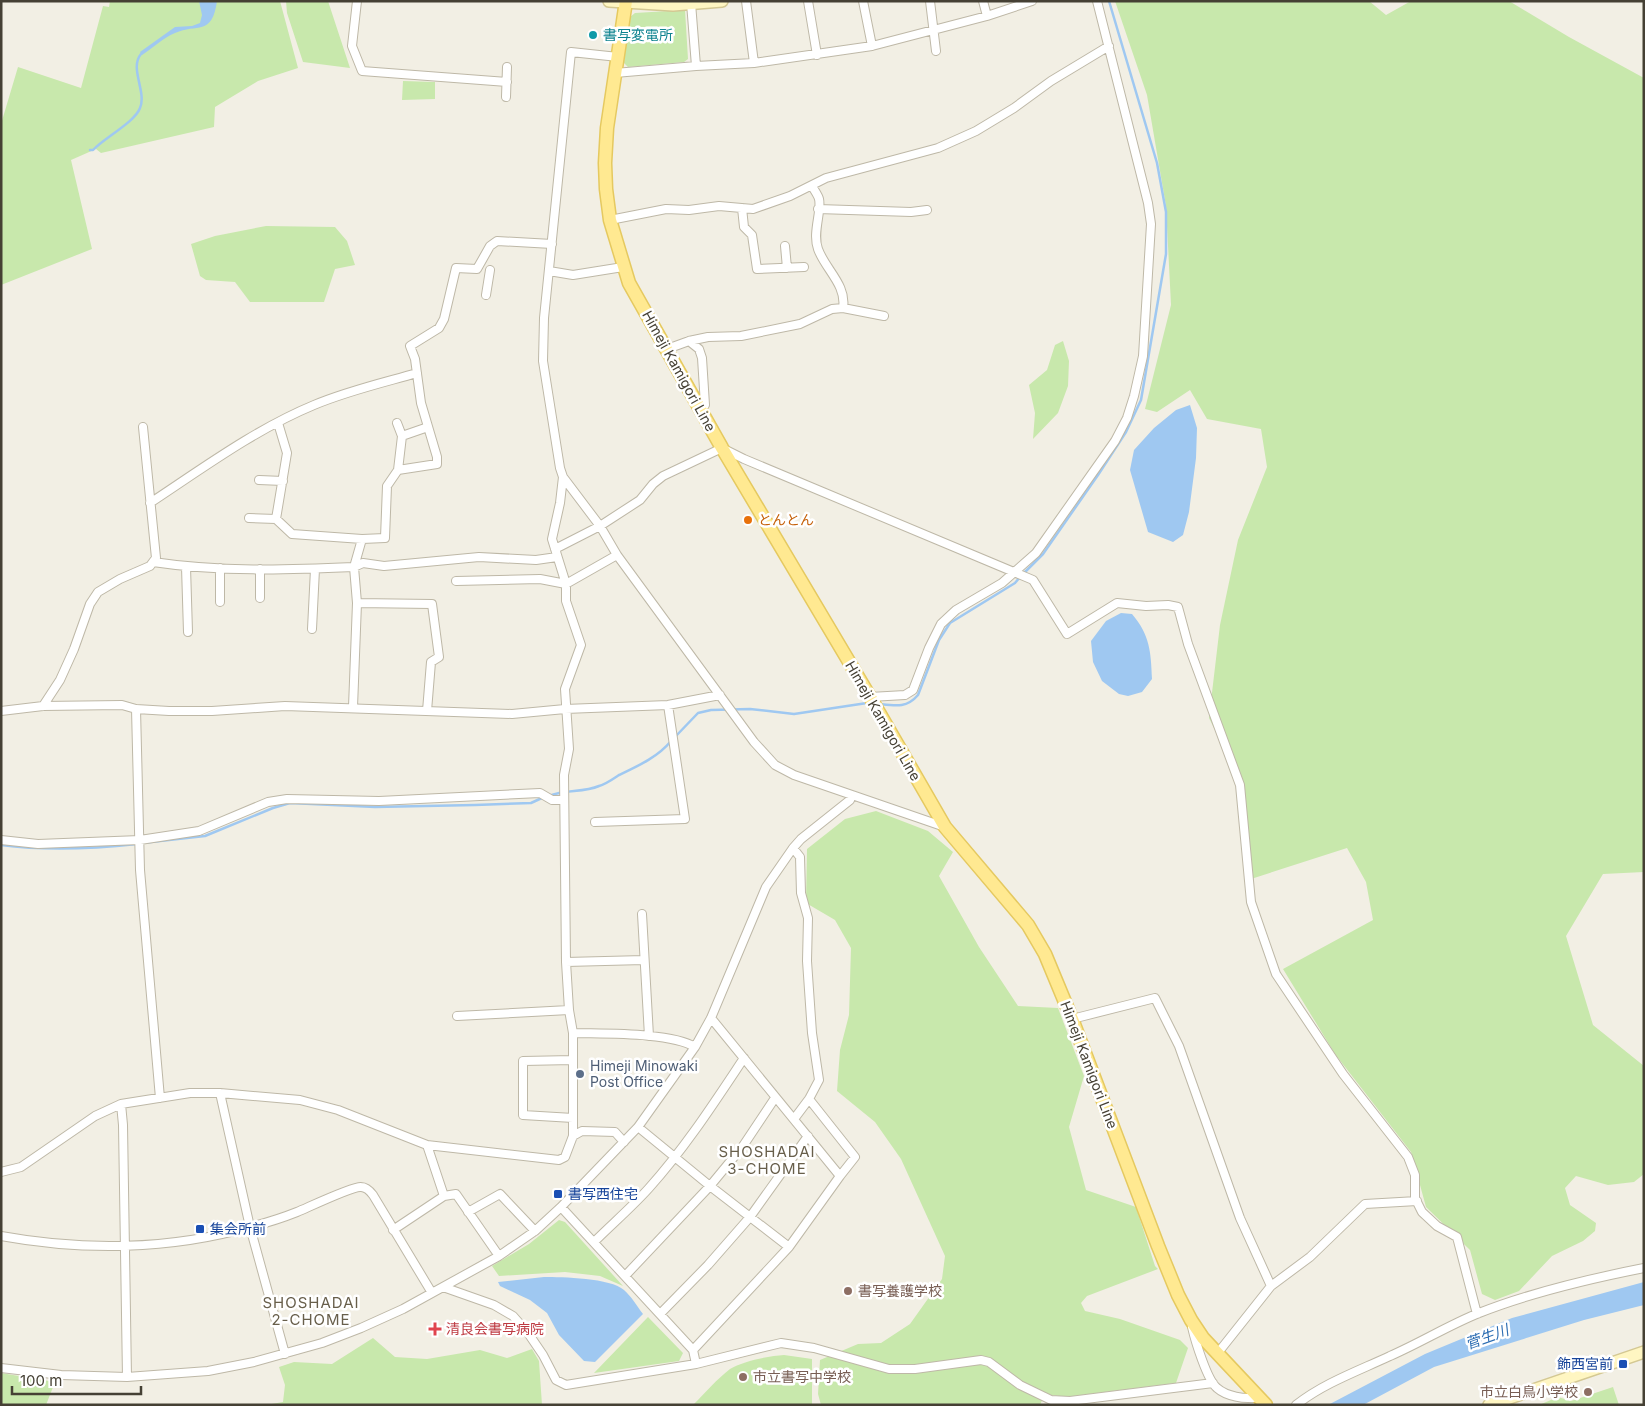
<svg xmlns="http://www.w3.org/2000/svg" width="1645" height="1406" viewBox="0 0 1645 1406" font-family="Inter,'Noto Sans JP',sans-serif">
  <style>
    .green { fill: #c8e8ac }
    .water { fill: #9fc8f1 }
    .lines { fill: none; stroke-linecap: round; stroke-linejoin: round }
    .stream { stroke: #9fc8f1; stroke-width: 2.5 }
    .street-casing { stroke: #beb8a7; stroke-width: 10 }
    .secondary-casing { stroke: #d4c893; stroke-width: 14 }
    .primary-casing { stroke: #e5c960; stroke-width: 15 }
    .street { stroke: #fff; stroke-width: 8 }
    .secondary { stroke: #fff6c2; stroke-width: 11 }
    .primary { stroke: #ffe991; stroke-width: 12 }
    .culture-dot { fill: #0f9aa8; stroke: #fff; stroke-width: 2 }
    .food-dot { fill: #e8710a; stroke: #fff; stroke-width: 2 }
    .service-dot { fill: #5c6f8a; stroke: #fff; stroke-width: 2 }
    .transit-dot { fill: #1a4fb4; stroke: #fff; stroke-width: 2 }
    .education-dot { fill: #8d6e63; stroke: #fff; stroke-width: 2 }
    .health-dot { fill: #e0444e; stroke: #fff; stroke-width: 2 }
    .labels { text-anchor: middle; stroke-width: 5; stroke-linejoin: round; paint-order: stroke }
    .culture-label { font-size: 14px; fill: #0d838f; stroke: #fff; text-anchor: start }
    .street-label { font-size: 14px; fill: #454034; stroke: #fff }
    .food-label { font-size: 14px; fill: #c56008; stroke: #fff; text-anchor: start }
    .service-label { font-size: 14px; fill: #4e5e75; stroke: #fff; text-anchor: start }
    .transit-label { font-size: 14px; fill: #164399; stroke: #fff; text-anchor: start }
    .education-label { font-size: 14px; fill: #785e54; stroke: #fff; text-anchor: start }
    .health-label { font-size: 14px; fill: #be3a42; stroke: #fff; text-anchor: start }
    .neighbourhood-label { font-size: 15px; letter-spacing: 1px; fill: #685f4b; stroke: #fff }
    .water-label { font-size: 15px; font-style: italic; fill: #2c6db2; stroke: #fff }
  </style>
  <rect width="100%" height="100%" fill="#f2efe4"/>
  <path class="green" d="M 110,1 L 280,1 L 298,68 L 258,81 L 215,107 L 214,127 L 101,153 L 96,149 L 71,160 L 92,249 L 1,285 L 1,124 L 18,67 L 81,88 L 103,6 L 109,7 Z
    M 286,1 L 328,1 L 350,68 L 303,62 L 287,13 Z
    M 1115,1 L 1369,1 L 1386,15 L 1411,1 L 1509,1 L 1569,37 L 1644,78 L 1644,872 L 1603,874 L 1566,936 L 1593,1025 L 1644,1066 L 1644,1174 L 1634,1182 L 1608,1185 L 1576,1176 L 1565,1188 L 1570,1205 L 1596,1223 L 1595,1231 L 1583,1241 L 1552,1256 L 1519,1291 L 1495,1300 L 1482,1294 L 1470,1250 L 1426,1207 L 1411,1152 L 1335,1054 L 1283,969 L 1373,920 L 1366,882 L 1347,848 L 1251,879 L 1239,778 L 1209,718 L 1220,625 L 1238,540 L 1267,467 L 1261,429 L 1207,419 L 1190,390 L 1157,412 L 1145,409 L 1171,305 L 1166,206 L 1147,95 Z
    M 685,10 L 688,59 L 684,62 L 628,67 L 623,62 L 630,17 L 635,13 Z
    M 403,81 L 435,82 L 435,99 L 402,100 Z
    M 266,226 L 335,227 L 347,241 L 355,265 L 335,269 L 324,302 L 250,302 L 235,282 L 206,280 L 200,276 L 191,244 L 215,236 Z
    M 1063,341 L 1069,361 L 1068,386 L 1058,413 L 1033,439 L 1035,413 L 1029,385 L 1047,370 L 1055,345 Z
    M 876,811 L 928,831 L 953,852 L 939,876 L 979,947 L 1018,1006 L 1058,1008 L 1084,1076 L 1069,1127 L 1086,1190 L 1136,1207 L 1155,1266 L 1158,1269 L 1087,1296 L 1081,1303 L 1085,1311 L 1120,1319 L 1180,1340 L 1188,1348 L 1176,1383 L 1066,1397 L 1045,1394 L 1040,1405 L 821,1405 L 818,1394 L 820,1360 L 858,1344 L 881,1343 L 910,1324 L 942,1279 L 945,1256 L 901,1159 L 875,1122 L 837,1091 L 840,1050 L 849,1015 L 851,948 L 835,920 L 806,903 L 807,849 L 845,819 Z
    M 559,1220 L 565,1222 L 623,1286 L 600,1276 L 565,1272 L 499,1276 L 492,1266 L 529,1244 Z
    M 648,1317 L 683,1353 L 679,1361 L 594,1373 Z
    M 373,1338 L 395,1357 L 427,1359 L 480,1350 L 507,1358 L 532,1349 L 539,1361 L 542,1405 L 266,1405 L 283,1402 L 285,1385 L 279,1367 L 294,1362 L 332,1364 Z
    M 784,1355 L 812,1359 L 812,1405 L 693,1405 C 705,1393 717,1379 730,1369 C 743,1361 769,1356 784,1355 Z
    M 1,1373 L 55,1382 L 46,1405 L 1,1405 Z
    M 1613,1387 L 1619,1405 L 1539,1405 L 1558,1397 L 1571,1401 Z"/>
  <path class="water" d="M 199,1 L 217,1 C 212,37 197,23 175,33 C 163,38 153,48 142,55 L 140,52 L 175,27 L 192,26 L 200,23 L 202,15 Z
    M 1190,405 L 1197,428 L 1196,458 L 1189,512 L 1183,535 L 1173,542 L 1148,532 L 1130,470 L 1134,450 L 1154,428 L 1176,410 Z
    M 1121,613 L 1132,614 C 1150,635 1151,652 1152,679 L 1142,692 L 1128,696 L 1119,694 L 1102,681 L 1093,662 L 1091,641 L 1106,621 Z
    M 544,1277 C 562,1277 611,1278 624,1290 C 631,1296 637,1306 643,1314 L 595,1362 L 584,1361 L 559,1335 L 547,1313 L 530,1300 L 500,1286 L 498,1282 Z
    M 1644,1282 L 1644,1305 L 1584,1320 L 1434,1367 L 1363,1405 L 1328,1405 L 1425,1354 L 1512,1318 Z"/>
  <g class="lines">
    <path class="stream" d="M 90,150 L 93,150 C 104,138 135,122 140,108 C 147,92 129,68 141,54
      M 1024,573 L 1043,554 L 1098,475 L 1126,432 L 1141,400 L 1166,254 L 1166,212 L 1157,163 L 1109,1
      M 880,704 C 896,706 907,708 918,695 L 939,640 L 950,623 L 1015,583 L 1020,577
      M 675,737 L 698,713 L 711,710 L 750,709 L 794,714 L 867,703
      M 549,796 C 565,789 583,793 599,786 C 606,784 613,779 619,775 C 638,766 658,757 671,741
      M 142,843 L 205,836 L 273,808 L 290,803 L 375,807 L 475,805 L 531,803 L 544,797
      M 1,845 C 47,851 91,849 137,844"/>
    <g class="street-casing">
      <path id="street" d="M 357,1 L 352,46 L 362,71 L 507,82
        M 746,1 L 754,63
        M 808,1 L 817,55
        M 863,1 L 872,46
        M 930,1 L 936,51
        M 983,1 L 987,16
        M 691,3 L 696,66
        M 618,57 L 571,52 L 544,318 L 543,361 L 560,468 L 563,477 L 600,526 L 617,555 L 754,742 L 775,765 L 794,775 L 945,827
        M 615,73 L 696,66 L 754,63 L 872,46 L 987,16 L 1032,1
        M 506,97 L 507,67
        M 812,186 C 814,190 818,195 819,199 C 822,211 812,233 818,249 C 825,269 847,285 843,308 L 884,316
        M 742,208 L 744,227 L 752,235 L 757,269 L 804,267
        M 818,209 L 911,212 L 927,210
        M 610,220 L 666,209 L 689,210 L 719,206 L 753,209 L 790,196 L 826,178 L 938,148 L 976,131 L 1014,108 L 1051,81 L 1109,46
        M 785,246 L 787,268
        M 549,271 L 573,275 L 623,267
        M 486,295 L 490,270
        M 689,341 L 699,349 L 702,358 L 705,405 L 701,410
        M 667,349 L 689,341 L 708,337 L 741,336 L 800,324 L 832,309 L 843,308
        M 397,423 L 402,436 L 398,470
        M 402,436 L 428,427
        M 259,480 L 283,481
        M 150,503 C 203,468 256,429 314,405 C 347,391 382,383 417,373
        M 249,518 L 276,519 L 292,534 L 362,539 L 385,538 L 387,486 L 398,470 L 437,464 L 437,457 L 421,403 L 415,359 L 410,346 L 439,328 L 444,319 L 456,268 L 477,269 L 490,246 L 497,241 L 552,244
        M 276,519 L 287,453 L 278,423
        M 555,549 L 600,526 L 640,500 L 653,484 L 663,476 L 722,448 L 744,459 L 1033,580 L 1067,634 L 1117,603 L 1146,606 L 1168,605 L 1178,607 L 1188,644 L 1240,785 L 1251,902 L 1276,974 L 1343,1074 L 1408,1157 L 1415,1175 L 1415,1198 L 1422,1212 L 1437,1226 L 1457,1237 L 1477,1314
        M 153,562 C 219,572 287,570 354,567 L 363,563 L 384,566 L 479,557 L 536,560 L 557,557
        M 186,567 L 188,632
        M 220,568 L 220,602
        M 456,581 L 540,579 L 566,584 L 617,555
        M 260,598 L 260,569
        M 357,603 L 432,604 L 439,657 L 431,662 L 427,711
        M 312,629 L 315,569
        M 870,697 L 905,695 L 913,690 L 929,648 L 941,624 L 956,610 L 1002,583 L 1036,553 L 1115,441 L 1127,418 L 1134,396 L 1143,356 L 1151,224 L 1148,203 L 1097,1
        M 43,706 L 60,680 L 74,649 L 90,604 L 98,592 L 120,579 L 150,566 L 156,558 L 143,427
        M 353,707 L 357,603 L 354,567 L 362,539
        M 136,709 L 140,870 L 160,1098
        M 1,711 L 43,706 L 122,705 L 136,709 L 169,711 L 212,711 L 285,706 L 512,714 L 565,709 L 668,705 L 720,695
        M 595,822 L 685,819 L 668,705
        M 1,840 L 38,844 L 140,840 L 199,831 L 268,802 L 287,799 L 379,801 L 540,793 L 552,800 L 564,800
        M 793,848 L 800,857 L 801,893 L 808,918 L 807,961 L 812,1033 L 819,1080 L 809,1099 L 794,1119
        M 642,914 L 649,1036
        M 566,962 L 644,960
        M 457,1016 L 569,1010
        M 1072,1019 L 1155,998 L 1179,1046 L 1240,1218 L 1271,1286 L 1217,1354
        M 573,1033 C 603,1034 671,1032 695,1047
        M 220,1093 L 250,1227 L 285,1354
        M 809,1099 L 855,1157 L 840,1176
        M 121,1104 L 123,1125 L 127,1377
        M 573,1118 L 523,1115 L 523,1061 L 573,1060
        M 638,1127 L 710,1186 L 789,1247
        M 573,1136 L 582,1131 L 615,1132 L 624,1142
        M 427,1145 L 444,1196
        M 1,1172 L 21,1167 L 95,1116 L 121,1104 L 190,1093 L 220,1093 L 300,1100 L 338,1110 L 427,1145 L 559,1160 L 565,1157 L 573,1136 L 573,1033 L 569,1010 L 566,962 L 564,775 L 569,749 L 565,689 L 581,645 L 566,601 L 566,584 L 552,539 L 560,503 L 563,477
        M 561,1207 L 693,1350 L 696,1364
        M 468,1212 L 500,1194 L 535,1231
        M 393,1230 L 444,1196 L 456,1194 L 499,1256
        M 1,1236 C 83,1251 170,1250 250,1227 C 266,1223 282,1218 297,1212 C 309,1207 353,1186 361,1187 C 366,1187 370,1191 373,1195 L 432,1293
        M 594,1242 C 612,1224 632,1207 649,1188 C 685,1148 714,1103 744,1058
        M 625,1276 L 710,1186 L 743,1146 L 775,1098
        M 1271,1286 L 1310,1257 L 1365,1204 L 1417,1201
        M 443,1287 L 494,1305 L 513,1316 L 528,1333 L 543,1355 L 556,1380 L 566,1385 L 696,1364 L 781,1343 L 814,1348 L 889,1369 L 915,1369 L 981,1360 L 989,1362 L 1020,1385 L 1051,1400 L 1070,1401 L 1213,1383
        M 660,1314 L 708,1265 L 750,1217 L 808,1136
        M 1192,1327 C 1195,1340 1207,1380 1217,1388 C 1226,1396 1245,1400 1257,1397
        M 693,1350 L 789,1247 L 840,1176 L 711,1018
        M 1,1368 L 61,1375 L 127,1377 L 208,1371 L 254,1362 L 322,1343 L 361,1328 L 403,1309 L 499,1256 L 535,1231 L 561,1207 L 638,1127 L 695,1047 L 711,1018 L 766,887 L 793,848 L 801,839 L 850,800 L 852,795
        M 1296,1405 C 1324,1383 1358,1371 1390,1356 C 1420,1343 1449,1325 1479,1313 C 1532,1292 1588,1279 1644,1268"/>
    </g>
    <g class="secondary-casing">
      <path id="secondary" d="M 609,1 L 673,5 L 722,1
        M 1489,1405 L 1644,1352"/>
    </g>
    <g class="primary-casing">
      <path id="primary" d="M 626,1 L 607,128 L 605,163 L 606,189 L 610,220 L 629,283 L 722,448 L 870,697 L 945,827 L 1028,925 L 1045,954 L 1072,1019 L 1158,1246 L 1178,1295 L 1191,1320 L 1203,1338 L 1266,1405"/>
    </g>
    <use href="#street" class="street"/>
    <use href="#secondary" class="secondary"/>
    <use href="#primary" class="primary"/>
  </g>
  <circle class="culture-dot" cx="593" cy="35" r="5"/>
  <circle class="food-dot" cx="748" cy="520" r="5"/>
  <circle class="service-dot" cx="580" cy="1074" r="5"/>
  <g class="transit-dot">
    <rect x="553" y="1189" width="10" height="10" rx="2.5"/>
    <rect x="195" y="1224" width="10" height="10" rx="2.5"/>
    <rect x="1618" y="1359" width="10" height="10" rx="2.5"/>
  </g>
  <g class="education-dot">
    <circle cx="848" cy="1291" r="5"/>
    <circle cx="743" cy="1377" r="5"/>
    <circle cx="1588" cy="1392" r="5"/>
  </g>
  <path class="health-dot" d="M432.5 1321.5h5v5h5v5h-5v5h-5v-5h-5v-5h5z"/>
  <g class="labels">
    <g class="culture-label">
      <text x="603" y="40">書写変電所</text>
    </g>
    <g class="street-label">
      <text transform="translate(679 371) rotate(61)" y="5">Himeji Kamigori Line</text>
      <text transform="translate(883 721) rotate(60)" y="5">Himeji Kamigori Line</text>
      <text transform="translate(1089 1065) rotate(69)" y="5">Himeji Kamigori Line</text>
    </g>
    <g class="food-label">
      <text x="758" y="525">とんとん</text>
    </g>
    <g class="service-label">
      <text x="590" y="1071">Himeji Minowaki<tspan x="590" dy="16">Post Office</tspan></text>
    </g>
    <g class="transit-label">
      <text x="568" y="1199">書写西住宅</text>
      <text x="210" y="1234">集会所前</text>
      <text x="1613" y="1369" text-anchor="end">飾西宮前</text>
    </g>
    <g class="education-label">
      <text x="858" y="1296">書写養護学校</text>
      <text x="753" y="1382">市立書写中学校</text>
      <text x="1578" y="1397" text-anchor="end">市立白鳥小学校</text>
    </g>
    <g class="health-label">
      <text x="446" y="1334">清良会書写病院</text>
    </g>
    <g class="neighbourhood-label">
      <text x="767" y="1157">SHOSHADAI<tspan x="767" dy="17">3-CHOME</tspan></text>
      <text x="311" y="1308">SHOSHADAI<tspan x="311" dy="17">2-CHOME</tspan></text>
    </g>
    <g class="water-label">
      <text transform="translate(1487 1337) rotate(-20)" y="5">菅生川</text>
    </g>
  </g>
  <rect width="1645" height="1406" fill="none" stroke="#454034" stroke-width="5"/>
  <path d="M12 1386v8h129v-8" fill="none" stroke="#454034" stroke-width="2.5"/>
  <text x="20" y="1386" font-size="15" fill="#454034" stroke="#ffffff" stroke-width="4" paint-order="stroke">100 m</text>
</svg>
